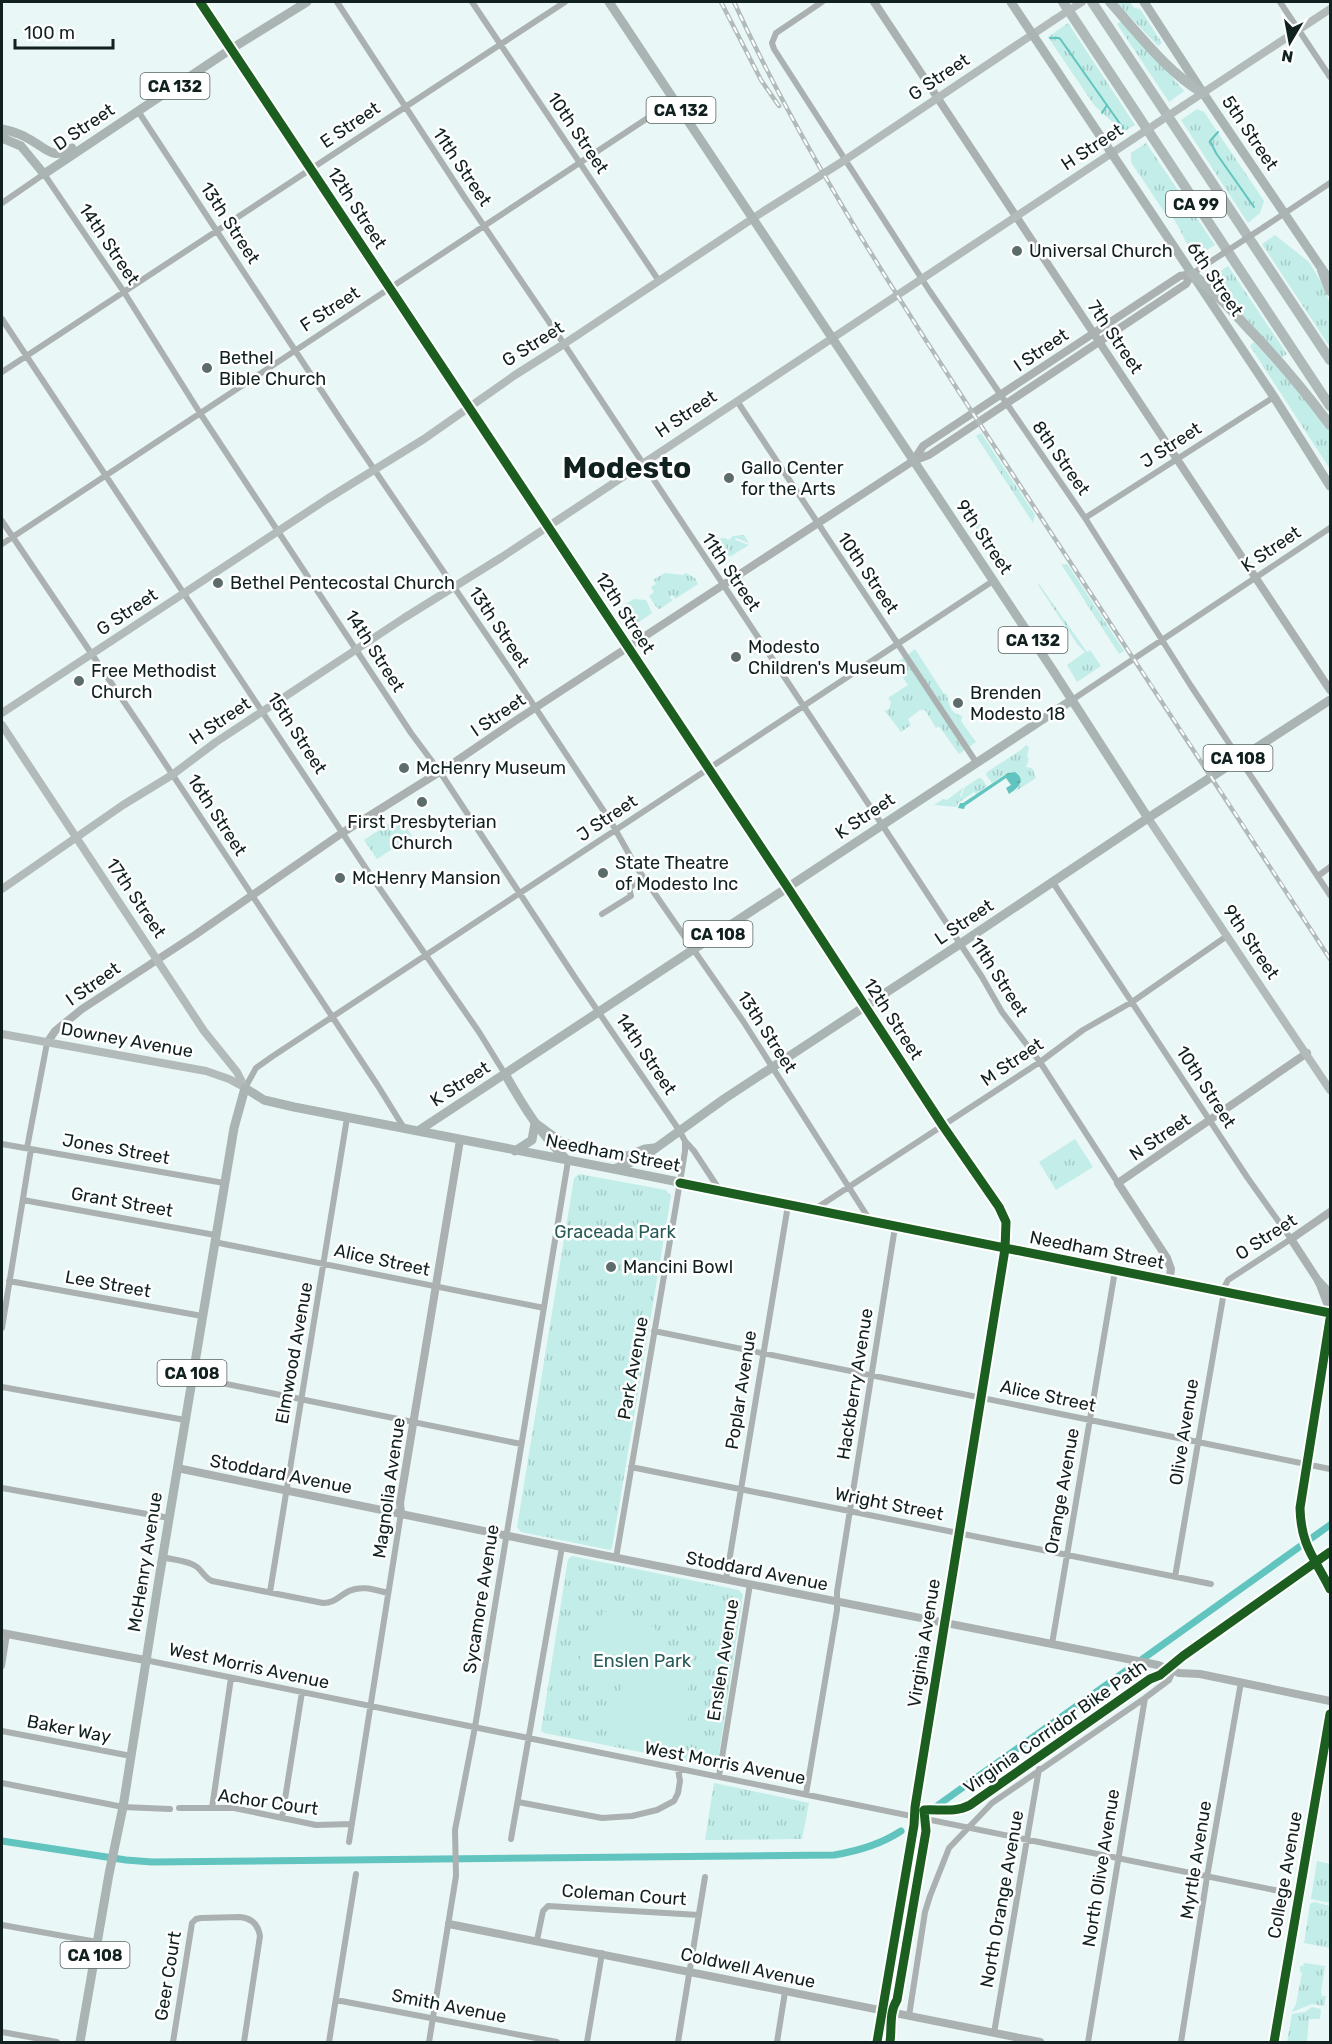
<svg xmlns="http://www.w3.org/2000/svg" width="1332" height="2044" viewBox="0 0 1332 2044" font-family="Rubik,sans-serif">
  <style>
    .grass { fill: url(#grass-tufts) }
    .pitch { fill: #c2ede9 }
    .water { fill: url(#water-ripples) }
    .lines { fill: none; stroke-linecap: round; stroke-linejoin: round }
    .stream { stroke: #61c4bf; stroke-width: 2 }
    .canal { stroke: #61c4bf; stroke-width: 7 }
    .minor { stroke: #aab1b0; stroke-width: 6 }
    .tertiary { stroke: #aab1b0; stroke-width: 8 }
    .secondary { stroke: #b2bbba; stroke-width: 8 }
    .primary { stroke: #a9b4b3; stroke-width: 9 }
    .motorway { stroke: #aeb9b8; stroke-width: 10 }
    .rail-casing { stroke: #b1bbba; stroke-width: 4.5 }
    .rail { stroke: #fff; stroke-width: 2; stroke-dasharray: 7; stroke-linecap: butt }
    .minor-bridge { stroke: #aab1b0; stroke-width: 6 }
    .secondary-bridge { stroke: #b2bbba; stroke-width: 8 }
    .cycleway-casing { stroke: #fff; stroke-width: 13 }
    .cycleway { stroke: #1b5e20; stroke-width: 9 }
    .poi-dot { fill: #5c6c6a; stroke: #fff; stroke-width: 2 }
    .labels { text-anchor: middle; stroke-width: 5; stroke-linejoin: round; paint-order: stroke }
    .shield { fill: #fff; stroke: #586462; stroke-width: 1.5 }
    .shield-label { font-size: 16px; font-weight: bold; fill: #10211f }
    .street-label { font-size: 18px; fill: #10211f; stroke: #fff }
    .poi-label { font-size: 18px; fill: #10211f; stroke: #fff; text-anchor: start }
    .park-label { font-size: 18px; fill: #265b57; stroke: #fff }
    .town-label { font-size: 30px; font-weight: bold; fill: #10211f; stroke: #fff }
  </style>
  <defs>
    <pattern id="grass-tufts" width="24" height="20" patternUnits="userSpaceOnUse" patternTransform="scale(1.5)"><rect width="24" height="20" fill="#c2ede9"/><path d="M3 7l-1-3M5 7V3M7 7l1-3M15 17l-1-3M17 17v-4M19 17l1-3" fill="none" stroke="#a6cbc7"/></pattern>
    <pattern id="water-ripples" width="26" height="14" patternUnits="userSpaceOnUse" patternTransform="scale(1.5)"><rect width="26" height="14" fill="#61c4bf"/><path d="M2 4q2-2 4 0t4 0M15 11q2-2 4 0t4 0" fill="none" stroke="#53a8a4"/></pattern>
  </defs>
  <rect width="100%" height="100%" fill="#e9f7f6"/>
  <path class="grass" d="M 1116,2 L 1130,2 L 1134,8 L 1140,9 L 1162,43 L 1158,46 Z
    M 1123,20 L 1184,91 L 1169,102 L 1117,24 Z
    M 1068,23 L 1135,125 L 1123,132 L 1094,105 L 1048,37 Z
    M 1197,109 L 1204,112 L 1264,201 L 1260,213 L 1248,223 L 1181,120 Z
    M 1146,143 L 1215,245 L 1199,255 L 1193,254 C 1184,241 1182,231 1173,218 L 1167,216 L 1131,162 L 1131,153 Z
    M 1275,235 L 1309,262 L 1321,282 L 1330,303 L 1330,347 L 1262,244 Z
    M 1228,266 L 1287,354 L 1281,358 L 1211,279 L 1213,276 Z
    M 1254,342 L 1310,404 L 1330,430 L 1330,469 L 1250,346 Z
    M 981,433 L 1035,515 L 1033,523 L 976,436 Z
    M 960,505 L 971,510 L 998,551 L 1004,556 L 998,560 Z
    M 744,535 L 749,543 L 736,538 L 735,540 L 749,545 L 731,556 L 728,556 L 729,543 L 726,555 L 722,554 L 713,539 L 725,538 L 729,540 L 733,536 Z
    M 1061,564 L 1068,565 L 1124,651 L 1119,654 Z
    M 665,573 L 683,575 L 686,573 L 695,578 L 698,584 L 675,599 L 674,596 L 671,595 L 670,598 L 673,600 L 660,609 L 657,608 L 649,596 L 654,592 L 651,587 L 656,584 L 653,580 Z
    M 1039,584 L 1087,652 L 1090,650 L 1101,666 L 1077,682 L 1067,665 L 1085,652 L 1078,645 L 1038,585 Z
    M 634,599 L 646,600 L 652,613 L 630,628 L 618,609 Z
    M 915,649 L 944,694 L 946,693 C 950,704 948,712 962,716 L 961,721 L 976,742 L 959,754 L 939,726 L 936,728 L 925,710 L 920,710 L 908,719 L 911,725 L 901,732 L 885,711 L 889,709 L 891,702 L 888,698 L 908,685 L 894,665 Z
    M 1027,744 L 1026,746 L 1029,747 L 1027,757 L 1029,759 L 1026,767 L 1032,768 L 1036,778 L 1016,791 L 1021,781 C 1016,764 1002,777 992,783 L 986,775 L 987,772 L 1021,750 Z
    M 979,778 L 982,779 L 987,786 L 976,794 L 974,792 L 958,803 L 957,807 L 934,805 L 943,799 L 947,800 L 964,787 L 960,795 L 961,797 L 965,787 Z
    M 399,817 L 412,836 L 377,859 L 364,840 Z
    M 1075,1139 L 1093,1167 L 1056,1190 L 1039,1162 Z
    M 579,1174 L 666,1190 L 671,1196 L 612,1548 L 610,1550 L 521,1532 L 517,1527 L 574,1178 Z
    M 572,1556 L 739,1590 L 743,1595 L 717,1767 L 544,1733 L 541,1731 L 568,1559 Z
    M 714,1783 L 809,1803 L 802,1839 L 705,1840 Z
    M 1317,1861 L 1330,1864 L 1330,1903 L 1311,1899 Z
    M 1314,1902 L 1330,1906 L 1330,1948 L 1304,1943 L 1310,1904 Z
    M 1304,1963 L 1325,1966 L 1321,1992 L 1322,1996 L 1326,1996 L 1324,2006 L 1312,2004 L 1292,2012 L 1296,2004 L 1302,1973 L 1300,1971 L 1300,1966 L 1303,1966 Z
    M 1312,2007 L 1321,2009 L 1320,2019 L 1309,2019 L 1307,2042 L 1287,2042 L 1292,2014 L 1305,2012 Z"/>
  <path class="pitch" d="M 610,1610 L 655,1628 L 661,1646 L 652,1664 L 671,1662 L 688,1663 L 688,1738 L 685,1741 L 614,1736 C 611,1716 615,1701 625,1683 C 602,1684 592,1680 579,1661 L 603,1613 Z"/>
  <path class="water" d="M 1015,772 C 1027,780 1018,788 1009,794 L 1006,788 L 1011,785 L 1006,778 L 965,806 L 964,809 L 958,808 L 960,803 L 963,803 L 1008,773 Z"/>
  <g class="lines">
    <path class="stream" d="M 1050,38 L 1059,38 L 1061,40 L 1123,128
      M 1102,113 L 1107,105
      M 1218,132 L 1210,141 L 1216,153 L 1254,207"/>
    <path class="canal" d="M 934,1808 L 1330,1525
      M 2,1841 L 126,1860 L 152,1862 L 834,1855 C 858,1851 880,1845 901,1831"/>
    <path class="minor" d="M 200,2 L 788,888 L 943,1126 L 999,1207 L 1006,1222 L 1005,1249
      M 337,2 L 465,198 L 564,344 L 877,817 L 982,977 L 1002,1012 L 1040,1062 L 1118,1183
      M 472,2 L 659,281
      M 822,2 L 776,33 L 772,43 L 774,49 L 929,290 L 1085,518 L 1191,686 L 1330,895
      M 1280,2 L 1330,77
      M 138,111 L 344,425 L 515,677 L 611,822 L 637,868 L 743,1021 L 871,1222
      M 2,203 L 44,174 L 124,292 L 200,413 L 411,733 L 440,772 L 576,979 L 679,1130 L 685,1141 L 694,1151 L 719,1189
      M 1264,227 L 1330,183
      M 1192,274 L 1213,260
      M 2,319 L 369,873 L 479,1032 L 505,1074
      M 2,372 L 565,2
      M 737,401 L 976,762
      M 1085,518 L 1274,397
      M 2,521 L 145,733 L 378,1086 L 404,1128
      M 2,544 L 675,100
      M 1072,700 L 1330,528
      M 1318,876 L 1330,867
      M 1052,881 L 1247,1177 L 1291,1239 L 1228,1280 L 1225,1286 L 1175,1577
      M 602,914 L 631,896 L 629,888 L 637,882
      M 245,1088 L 256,1068 L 273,1056 L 993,581
      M 2,1144 L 224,1183
      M 27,1148 L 47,1043
      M 23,1200 L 215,1235
      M 815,1209 L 1040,1062 L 1083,1030 L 1132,1002 L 1227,936
      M 214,1242 L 544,1308
      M 9,1281 L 202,1316
      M 2,1328 L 31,1149
      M 654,1331 L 1330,1469
      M 192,1377 L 521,1444
      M 2,1387 L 185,1420
      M 631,1467 L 1211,1584
      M 2,1488 L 169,1518
      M 162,1557 C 173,1560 188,1560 197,1567 C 203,1572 205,1578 212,1581 L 323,1603 C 335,1603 339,1596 349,1591 C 362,1585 375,1590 388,1593
      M 616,1558 L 682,1170 L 685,1151 L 685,1142
      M 726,1580 L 788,1205
      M 270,1592 L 347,1118
      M 1052,1644 L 1115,1271
      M 145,1660 L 1299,1895
      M 2,1666 L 7,1634
      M 2,1731 L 131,1756
      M 719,1776 L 750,1584
      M 2,1783 L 123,1807 L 170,1809
      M 806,1794 L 837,1610 L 837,1592 L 895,1227
      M 518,1802 L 602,1818 L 632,1816 L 657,1810 L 674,1801 L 678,1793 L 680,1781 L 678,1769
      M 179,1808 L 234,1808 L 316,1825 L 352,1824
      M 212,1808 L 231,1678
      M 282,1818 L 302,1692
      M 511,1839 L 562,1547
      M 349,1842 L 401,1513
      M 2,1925 L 97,1942
      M 537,1940 L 543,1911 L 548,1906 L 699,1915
      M 336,2000 L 557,2042
      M 909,2016 L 925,1912 L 930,1896 L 949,1848 L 992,1803 L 1145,1698 L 1169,1680 L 1173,1671
      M 2,2032 L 57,2042
      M 994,2033 L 1039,1769
      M 173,2042 L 192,1923 L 196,1919 L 201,1918 L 240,1917 C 251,1918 258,1924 260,1936 L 244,2042
      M 329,2042 L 356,1874
      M 429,2042 L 456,1876 L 455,1830 L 475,1727 L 568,1161
      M 587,2042 L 602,1953
      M 678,2042 L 705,1877
      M 777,2042 L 785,1992
      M 1088,2042 L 1145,1698
      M 1181,2042 L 1207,1877 L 1241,1682"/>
    <path class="tertiary" d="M 874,2 L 1330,690
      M 914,460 L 923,446 L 1180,276 L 1192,274
      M 47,1043 L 55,1031 L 82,1009 L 195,935 L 342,833 L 449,766 L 515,721 L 913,461 L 929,455 L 1186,284 L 1192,274
      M 1330,1212 L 1291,1239 L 1319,1282 L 1330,1311
      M 1169,1282 L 1171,1269 L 1167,1258 L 1118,1183 L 1307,1053
      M 1330,1319 L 1300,1508 C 1301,1547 1315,1558 1330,1589
      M 177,1468 L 562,1547 L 1158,1665 L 1179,1673 L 1200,1674 L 1330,1701
      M 401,1513 L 400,1503 L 460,1140
      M 2,1633 L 145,1660
      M 449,1924 L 1040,2042
      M 877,2042 L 914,1825 L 915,1807 L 1005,1249
      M 1274,2042 L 1330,1714"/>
    <path class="secondary" d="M 1183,106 L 1330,9
      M 2,713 L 327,499 L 424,439 L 515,375 L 564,344 L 764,211 L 845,160 L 1054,20
      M 2,725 L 204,1031 L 237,1072 L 245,1088
      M 1148,818 L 1330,1090
      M 2,889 L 123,805 L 172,775 L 216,742 L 404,618 L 502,557 L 1133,139
      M 2,1034 L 206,1071 L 229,1079 L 244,1087"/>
    <path class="primary" d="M 609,2 L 1052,669 L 1148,818
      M 1011,2 L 1274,397 L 1330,486
      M 1144,2 L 1203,93 L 1326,275
      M 2,129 C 11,131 21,134 29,139 C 46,148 53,161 72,148
      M 2,138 L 21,146 L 44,174 L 231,49 L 307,2
      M 505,1074 C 523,1106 541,1135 568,1161
      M 418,1131 L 1072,700
      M 515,1151 L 532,1140 L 535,1123 L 561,1142 L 614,1155 L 628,1156 L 645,1149 L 654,1148
      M 614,1169 L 642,1158 L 724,1099 L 960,944 L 1148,818 L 1330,700
      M 1319,1282 L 1330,1294
      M 80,2042 L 109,1874 L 123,1807 L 158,1585 L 234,1128 L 245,1088 L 264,1100 L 294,1107 L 614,1169 L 1330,1313"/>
    <path class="motorway" d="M 1063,2 L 1330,406
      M 1092,2 L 1330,360
      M 1110,2 C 1137,32 1168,73 1203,93
      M 1322,270 L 1330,291
      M 1192,274 C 1212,289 1229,307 1246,326 C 1276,357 1304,390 1330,425"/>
    <g class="rail-casing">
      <path id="rail" d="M 721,2 L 761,80 L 779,106
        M 734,2 C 803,153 895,293 985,432 C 1100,608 1216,783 1330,959"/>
    </g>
    <use href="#rail" class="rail"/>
    <path class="minor-bridge" d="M 1213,260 L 1264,227"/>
    <path class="secondary-bridge" d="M 1054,20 L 1082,2
      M 1133,139 L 1183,106"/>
    <g class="cycleway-casing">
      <path id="cycleway" d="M 200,2 L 788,888 L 943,1126 L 999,1207 L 1006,1222 L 1005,1249 L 915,1807 L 914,1825 L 877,2042
        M 680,1183 L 1330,1313
        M 1330,1319 L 1300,1508 C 1301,1547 1315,1558 1330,1589
        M 890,2042 C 892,2028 889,2012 897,2000 L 926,1831 L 924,1810 C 940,1809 955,1813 970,1805 L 1150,1679 L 1160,1675 L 1183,1656 L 1330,1552
        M 1274,2042 L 1330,1714"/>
    </g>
    <use href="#cycleway" class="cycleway"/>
  </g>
  <g class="poi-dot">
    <circle cx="1017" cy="251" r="6"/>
    <circle cx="207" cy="368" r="6"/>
    <circle cx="729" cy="478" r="6"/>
    <circle cx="218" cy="583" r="6"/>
    <circle cx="736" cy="657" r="6"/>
    <circle cx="79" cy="681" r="6"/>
    <circle cx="958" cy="703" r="6"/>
    <circle cx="404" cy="768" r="6"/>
    <circle cx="422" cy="802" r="6"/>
    <circle cx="603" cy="873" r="6"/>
    <circle cx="340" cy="878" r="6"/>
    <circle cx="611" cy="1267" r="6"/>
  </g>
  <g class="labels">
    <g class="shield">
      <rect x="140.5" y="73" width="69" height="26" rx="4.5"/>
      <rect x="646.5" y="97" width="69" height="26" rx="4.5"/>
      <rect x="1166" y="191" width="60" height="26" rx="4.5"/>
      <rect x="998.5" y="627" width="69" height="26" rx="4.5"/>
      <rect x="1203.5" y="745" width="69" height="26" rx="4.5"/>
      <rect x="683.5" y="921" width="69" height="26" rx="4.5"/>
      <rect x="157.5" y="1360" width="69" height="26" rx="4.5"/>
      <rect x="60.5" y="1942" width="69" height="26" rx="4.5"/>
    </g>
    <g class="shield-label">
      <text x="175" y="92">CA 132</text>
      <text x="681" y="116">CA 132</text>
      <text x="1196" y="210">CA 99</text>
      <text x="1033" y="646">CA 132</text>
      <text x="1238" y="764">CA 108</text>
      <text x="718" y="940">CA 108</text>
      <text x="192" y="1379">CA 108</text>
      <text x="95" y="1961">CA 108</text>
    </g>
    <g class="street-label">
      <text transform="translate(939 77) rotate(-34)" y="6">G Street</text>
      <text transform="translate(350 125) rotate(-34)" y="6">E Street</text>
      <text transform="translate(84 127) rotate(-34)" y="6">D Street</text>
      <text transform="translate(578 133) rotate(56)" y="6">10th Street</text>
      <text transform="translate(1250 133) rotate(56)" y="6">5th Street</text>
      <text transform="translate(1092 147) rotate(-33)" y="6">H Street</text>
      <text transform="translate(462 167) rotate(56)" y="6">11th Street</text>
      <text transform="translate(357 208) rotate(57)" y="6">12th Street</text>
      <text transform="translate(230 223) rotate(57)" y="6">13th Street</text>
      <text transform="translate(109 244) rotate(56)" y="6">14th Street</text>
      <text transform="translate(1215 279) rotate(56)" y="6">6th Street</text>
      <text transform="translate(330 309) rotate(-33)" y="6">F Street</text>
      <text transform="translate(1115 337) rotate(56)" y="6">7th Street</text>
      <text transform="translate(533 344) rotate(-32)" y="6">G Street</text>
      <text transform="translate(1041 350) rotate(-34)" y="6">I Street</text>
      <text transform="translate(686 414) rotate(-34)" y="6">H Street</text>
      <text transform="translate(1171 445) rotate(-33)" y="6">J Street</text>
      <text transform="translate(1061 458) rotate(55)" y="6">8th Street</text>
      <text transform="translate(984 537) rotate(56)" y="6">9th Street</text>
      <text transform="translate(1271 549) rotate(-34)" y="6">K Street</text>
      <text transform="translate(731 572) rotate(56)" y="6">11th Street</text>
      <text transform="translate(868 573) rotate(56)" y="6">10th Street</text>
      <text transform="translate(127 612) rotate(-34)" y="6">G Street</text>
      <text transform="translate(625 613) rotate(57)" y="6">12th Street</text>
      <text transform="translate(499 627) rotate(56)" y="6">13th Street</text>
      <text transform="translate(375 651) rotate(57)" y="6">14th Street</text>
      <text transform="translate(498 715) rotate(-34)" y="6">I Street</text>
      <text transform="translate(220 721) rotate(-34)" y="6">H Street</text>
      <text transform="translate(297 733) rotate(57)" y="6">15th Street</text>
      <text transform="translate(217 815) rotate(57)" y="6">16th Street</text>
      <text transform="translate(865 816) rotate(-34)" y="6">K Street</text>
      <text transform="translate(607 818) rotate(-34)" y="6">J Street</text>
      <text transform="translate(136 898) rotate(56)" y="6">17th Street</text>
      <text transform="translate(964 922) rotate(-34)" y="6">L Street</text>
      <text transform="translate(1251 942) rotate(56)" y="6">9th Street</text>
      <text transform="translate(999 977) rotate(57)" y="6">11th Street</text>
      <text transform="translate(93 984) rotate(-35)" y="6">I Street</text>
      <text transform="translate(893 1019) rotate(57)" y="6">12th Street</text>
      <text transform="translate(767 1032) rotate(57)" y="6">13th Street</text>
      <text transform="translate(127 1040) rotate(10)" y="6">Downey Avenue</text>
      <text transform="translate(646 1054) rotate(56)" y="6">14th Street</text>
      <text transform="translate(1012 1062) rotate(-34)" y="6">M Street</text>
      <text transform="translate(460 1084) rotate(-33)" y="6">K Street</text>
      <text transform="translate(1206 1087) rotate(57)" y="6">10th Street</text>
      <text transform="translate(1160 1137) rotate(-34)" y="6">N Street</text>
      <text transform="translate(116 1149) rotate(10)" y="6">Jones Street</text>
      <text transform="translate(613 1153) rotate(11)" y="6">Needham Street</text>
      <text transform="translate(122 1202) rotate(10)" y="6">Grant Street</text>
      <text transform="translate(1266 1237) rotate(-33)" y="6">O Street</text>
      <text transform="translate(1097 1250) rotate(11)" y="6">Needham Street</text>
      <text transform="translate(382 1260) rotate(12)" y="6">Alice Street</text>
      <text transform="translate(108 1284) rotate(10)" y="6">Lee Street</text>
      <text transform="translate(294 1353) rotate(-80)" y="6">Elmwood Avenue</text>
      <text transform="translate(633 1368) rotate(-80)" y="6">Park Avenue</text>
      <text transform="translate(855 1384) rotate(-81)" y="6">Hackberry Avenue</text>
      <text transform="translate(741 1390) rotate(-81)" y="6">Poplar Avenue</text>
      <text transform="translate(1048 1396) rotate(12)" y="6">Alice Street</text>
      <text transform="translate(1184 1432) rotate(-81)" y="6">Olive Avenue</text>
      <text transform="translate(281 1474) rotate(11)" y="6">Stoddard Avenue</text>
      <text transform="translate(389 1488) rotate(-82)" y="6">Magnolia Avenue</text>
      <text transform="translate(1062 1491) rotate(-80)" y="6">Orange Avenue</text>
      <text transform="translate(889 1504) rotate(11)" y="6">Wright Street</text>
      <text transform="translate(145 1562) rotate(-81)" y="6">McHenry Avenue</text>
      <text transform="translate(757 1571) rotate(11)" y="6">Stoddard Avenue</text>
      <text transform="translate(481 1599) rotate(-81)" y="6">Sycamore Avenue</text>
      <text transform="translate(924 1643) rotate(-81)" y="6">Virginia Avenue</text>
      <text transform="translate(723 1660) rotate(-81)" y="6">Enslen Avenue</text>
      <text transform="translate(249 1666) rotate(12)" y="6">West Morris Avenue</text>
      <text transform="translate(1055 1727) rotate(-35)" y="6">Virginia Corridor Bike Path</text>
      <text transform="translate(69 1729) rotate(11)" y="6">Baker Way</text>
      <text transform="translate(725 1763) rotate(11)" y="6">West Morris Avenue</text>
      <text transform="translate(268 1802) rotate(8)" y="6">Achor Court</text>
      <text transform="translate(1196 1860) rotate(-81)" y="6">Myrtle Avenue</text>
      <text transform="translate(1101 1868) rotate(-81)" y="6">North Olive Avenue</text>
      <text transform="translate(1285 1875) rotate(-80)" y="6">College Avenue</text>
      <text transform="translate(624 1895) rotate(4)" y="6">Coleman Court</text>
      <text transform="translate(1002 1899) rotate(-80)" y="6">North Orange Avenue</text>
      <text transform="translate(748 1968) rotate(12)" y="6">Coldwell Avenue</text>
      <text transform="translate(168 1976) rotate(-81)" y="6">Geer Court</text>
      <text transform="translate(449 2006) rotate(11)" y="6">Smith Avenue</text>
    </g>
    <g class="poi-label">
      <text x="1029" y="257">Universal Church</text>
      <text x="219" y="364">Bethel<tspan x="219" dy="21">Bible Church</tspan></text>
      <text x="741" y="474">Gallo Center<tspan x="741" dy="21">for the Arts</tspan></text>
      <text x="230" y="589">Bethel Pentecostal Church</text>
      <text x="748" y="653">Modesto<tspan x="748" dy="21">Children's Museum</tspan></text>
      <text x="91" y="677">Free Methodist<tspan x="91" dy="21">Church</tspan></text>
      <text x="970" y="699">Brenden<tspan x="970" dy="21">Modesto 18</tspan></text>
      <text x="416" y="774">McHenry Museum</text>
      <text x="422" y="828" text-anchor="middle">First Presbyterian<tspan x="422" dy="21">Church</tspan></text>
      <text x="615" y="869">State Theatre<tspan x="615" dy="21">of Modesto Inc</tspan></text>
      <text x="352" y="884">McHenry Mansion</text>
      <text x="623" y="1273">Mancini Bowl</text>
    </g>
    <g class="park-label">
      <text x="615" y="1238">Graceada Park</text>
      <text x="642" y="1667">Enslen Park</text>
    </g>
    <g class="town-label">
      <text x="627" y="478">Modesto</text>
    </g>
  </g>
  <rect width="1332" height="2044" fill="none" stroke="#10211f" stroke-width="6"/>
  <g transform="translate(1290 42) rotate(190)" stroke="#ffffff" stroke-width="4.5" paint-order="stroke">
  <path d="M0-4.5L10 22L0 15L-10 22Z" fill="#10211f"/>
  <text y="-9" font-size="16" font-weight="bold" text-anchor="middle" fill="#10211f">N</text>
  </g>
  <path d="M15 39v9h98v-9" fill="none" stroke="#10211f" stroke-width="3"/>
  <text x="24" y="39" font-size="18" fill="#10211f" stroke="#ffffff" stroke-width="4.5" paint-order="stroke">100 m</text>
</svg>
